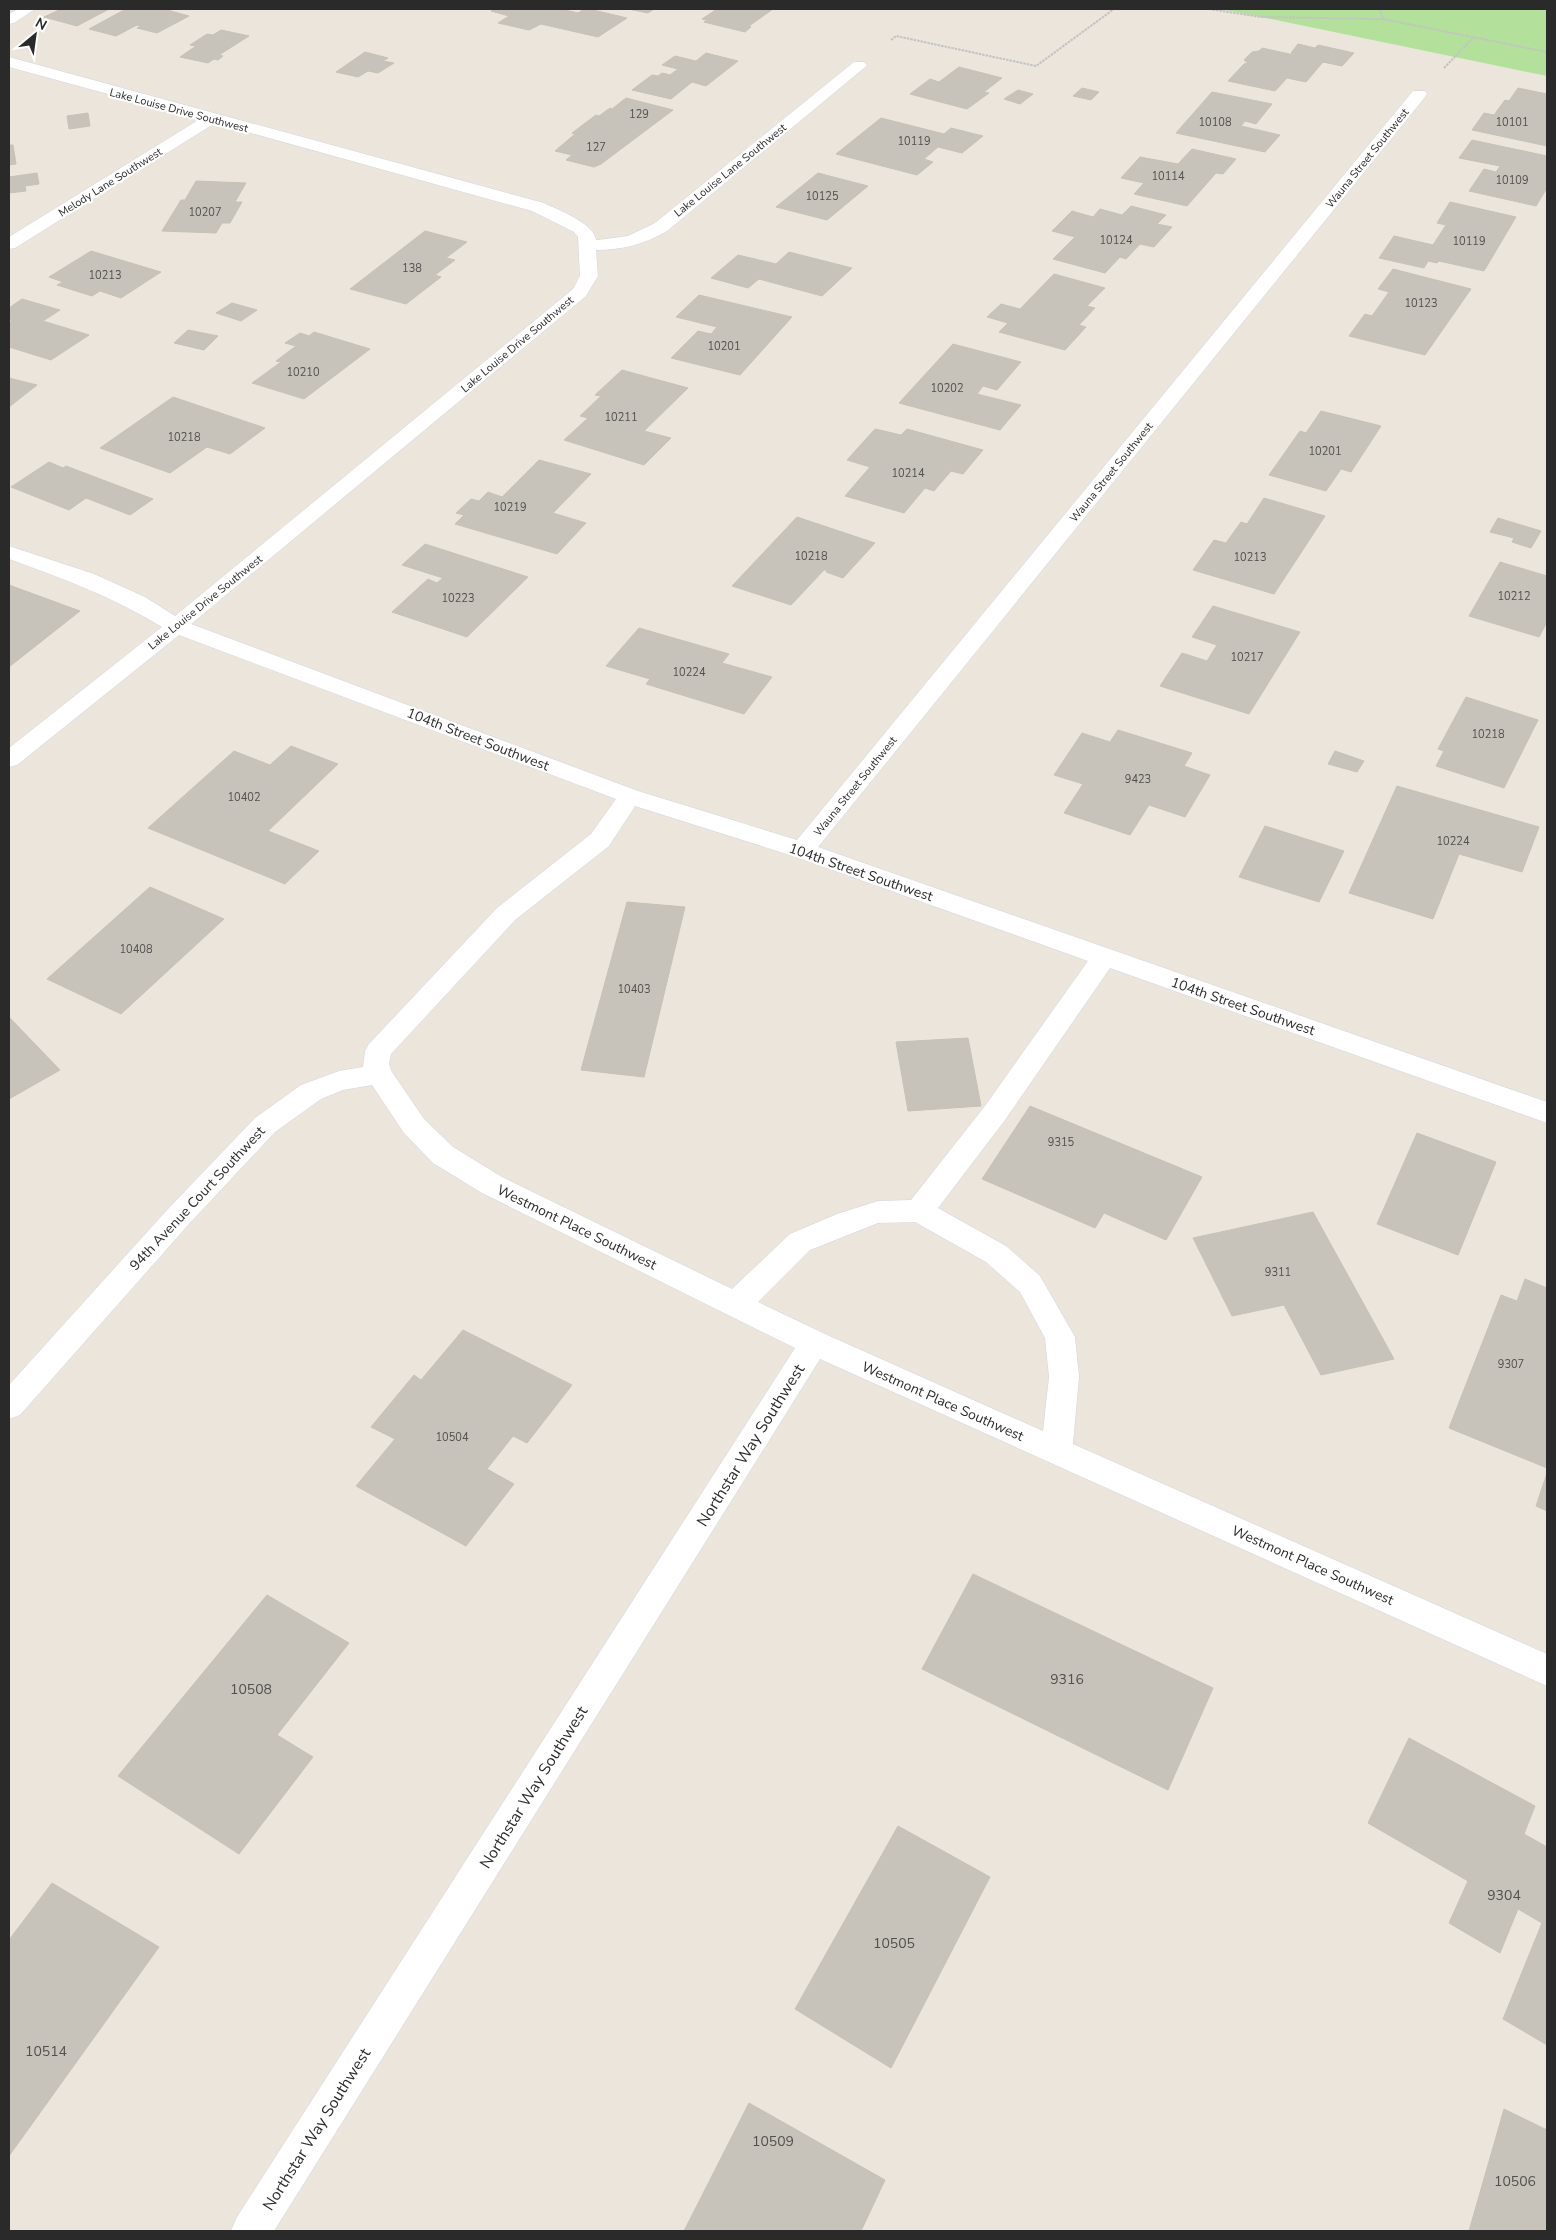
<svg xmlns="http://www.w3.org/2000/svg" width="1556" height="2240" viewBox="0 0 1556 2240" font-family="'Nunito Sans',sans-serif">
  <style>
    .green { fill: #b3e09b }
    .building { fill: #c7c3bb; stroke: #c7c1b6 }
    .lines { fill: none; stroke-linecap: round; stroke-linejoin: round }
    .minor-casing { stroke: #d2d5e2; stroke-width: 1 }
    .path { stroke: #c3c3c3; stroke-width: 2; stroke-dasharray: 2.5 1; stroke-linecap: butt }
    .minor { fill: #fff; fill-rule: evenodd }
    .labels { text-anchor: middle; stroke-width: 4.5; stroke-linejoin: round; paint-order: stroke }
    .far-street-label { font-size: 11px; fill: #2a2a2a; stroke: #fff }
    .number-label { font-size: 11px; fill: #51504e }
    .street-label { font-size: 14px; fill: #2a2a2a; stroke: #fff }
    .near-number-label { font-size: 14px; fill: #51504e }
    .near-street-label { font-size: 16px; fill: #2a2a2a; stroke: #fff }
  </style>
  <rect width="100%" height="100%" fill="#ebe5dc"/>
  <path class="green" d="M 1221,9 L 1547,9 L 1547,76 L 1261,17 Z"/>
  <path class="building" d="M 61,9 L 109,9 L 77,26 L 44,17 Z
    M 121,9 L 170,9 L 167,10 L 189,16 L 157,33 L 137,28 L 141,26 L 137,25 L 116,36 L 89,29 L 124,10 Z
    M 496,9 L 561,9 L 578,13 L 584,9 L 589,9 L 627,18 L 598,37 L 541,24 L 529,30 L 498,23 L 509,16 L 491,11 Z
    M 628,9 L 654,9 L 648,13 Z
    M 717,9 L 773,9 L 749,26 L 751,27 L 745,32 L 704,22 L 707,20 L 702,19 Z
    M 221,30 L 249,36 L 219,55 L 223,56 L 218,60 L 214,59 L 208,63 L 180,57 L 196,46 L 190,45 L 207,34 L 213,35 Z
    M 1298,44 L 1315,48 L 1318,45 L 1354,53 L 1342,66 L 1323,62 L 1306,82 L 1287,78 L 1275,91 L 1228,81 L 1244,64 L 1248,63 L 1244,60 L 1252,52 L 1259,51 L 1262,48 L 1303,57 L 1291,53 Z
    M 365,52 L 388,58 L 383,61 L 394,63 L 378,73 L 368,71 L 358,77 L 336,72 Z
    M 706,53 L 738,61 L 706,86 L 692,82 L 671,99 L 632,90 L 652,75 L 658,76 L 662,73 L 670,75 L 678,69 L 662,65 L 675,56 L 696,61 Z
    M 959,67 L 1002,78 L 984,92 L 989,93 L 967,109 L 910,94 L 930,79 L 939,82 Z
    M 1082,88 L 1099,92 L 1091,100 L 1073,96 Z
    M 1518,88 L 1547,94 L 1547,146 L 1472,130 L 1484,113 L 1494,115 L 1505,100 L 1509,101 Z
    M 1018,90 L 1033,94 L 1020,104 L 1004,99 Z
    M 1212,92 L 1272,104 L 1256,124 L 1245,121 L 1241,126 L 1280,135 L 1265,152 L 1176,133 Z
    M 626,98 L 673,110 L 601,164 L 594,167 L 566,160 L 572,155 L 555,151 L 575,134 L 572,133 L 596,115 L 599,116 L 610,108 L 612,109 Z
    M 88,113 L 90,126 L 69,129 L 67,116 Z
    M 881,118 L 944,134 L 951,128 L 983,136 L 962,153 L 938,147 L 924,159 L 933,162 L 917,175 L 836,154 Z
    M 1472,140 L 1547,156 L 1547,188 L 1536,206 L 1469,191 L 1484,169 L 1496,172 L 1500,166 L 1459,158 Z
    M 9,145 L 13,145 L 16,164 L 9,165 Z
    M 1192,149 L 1236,159 L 1223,174 L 1216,173 L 1187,206 L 1134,194 L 1144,183 L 1121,178 L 1140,157 L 1178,164 Z
    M 37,173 L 39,184 L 25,186 L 26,191 L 9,193 L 9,177 Z
    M 818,173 L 868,186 L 827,220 L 776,207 Z
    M 196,181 L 246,183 L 235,202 L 242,202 L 230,223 L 222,223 L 216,233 L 162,231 L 181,200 L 185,200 Z
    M 1450,202 L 1516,217 L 1484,271 L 1439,261 L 1437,263 L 1428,261 L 1424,268 L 1379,258 L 1394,236 L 1433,245 L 1446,225 L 1437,223 Z
    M 1131,206 L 1166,215 L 1157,224 L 1172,227 L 1154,247 L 1140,244 L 1126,259 L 1120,257 L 1105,273 L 1053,259 L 1075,237 L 1052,231 L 1072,211 L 1093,217 L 1100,209 L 1122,215 Z
    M 425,231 L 467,242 L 446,258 L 455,260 L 435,275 L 441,277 L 406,304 L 350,289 Z
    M 91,251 L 161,272 L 121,298 L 100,291 L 92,296 L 57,285 L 63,282 L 49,277 Z
    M 789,252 L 852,268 L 822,296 L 759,279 L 748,288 L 711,278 L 738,255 L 776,264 Z
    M 1393,269 L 1471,289 L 1425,355 L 1349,336 L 1365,314 L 1372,316 L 1389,292 L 1378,289 Z
    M 1054,274 L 1105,288 L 1087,306 L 1095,308 L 1079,325 L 1086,327 L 1065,350 L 999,332 L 1008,323 L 987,317 L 1001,304 L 1020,309 Z
    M 699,295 L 792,317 L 740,375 L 671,358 L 698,331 L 711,334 L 717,327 L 676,317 Z
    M 22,299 L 60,310 L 43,321 L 89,335 L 51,360 L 9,347 L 9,323 L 12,321 L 9,319 L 9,308 Z
    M 232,303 L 257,310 L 241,321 L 216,313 Z
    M 188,330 L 218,336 L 204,350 L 174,343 Z
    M 314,332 L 370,349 L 304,399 L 252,383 L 281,362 L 276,361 L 296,346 L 285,343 L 300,333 L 309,336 Z
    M 953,344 L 1021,362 L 997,390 L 983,386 L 977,394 L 1021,405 L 1000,430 L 899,403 Z
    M 622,370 L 688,388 L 644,431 L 671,438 L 644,465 L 564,440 L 588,418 L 580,416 L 601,396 L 595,395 Z
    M 9,378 L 37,385 L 9,407 Z
    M 173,397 L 265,428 L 230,454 L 207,447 L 170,473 L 100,448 Z
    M 1321,411 L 1381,426 L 1351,472 L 1341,469 L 1326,491 L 1269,475 L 1300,431 L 1306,433 Z
    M 875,429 L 901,435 L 907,429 L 983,450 L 963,474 L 951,471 L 934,491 L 925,488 L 904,513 L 845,496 L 870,467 L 847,460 Z
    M 539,460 L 591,474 L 553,513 L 586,523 L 557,554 L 455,524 L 464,515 L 456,513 L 471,499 L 479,501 L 488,492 L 502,497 Z
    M 49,462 L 63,468 L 66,466 L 153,499 L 130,515 L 86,498 L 69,510 L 11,487 Z
    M 1264,498 L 1325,516 L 1274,594 L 1193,570 L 1214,540 L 1226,543 L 1241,522 L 1247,524 Z
    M 797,517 L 875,543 L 843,578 L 826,572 L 827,570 L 824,570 L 791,605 L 732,586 Z
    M 1498,518 L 1541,531 L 1531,548 L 1512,542 L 1514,538 L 1490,532 Z
    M 425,544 L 528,577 L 467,637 L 392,612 L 428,579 L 437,583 L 443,578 L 402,565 Z
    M 1500,562 L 1547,576 L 1547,622 L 1539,637 L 1469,616 Z
    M 9,585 L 80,611 L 9,667 Z
    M 1213,606 L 1300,632 L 1249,714 L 1160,686 L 1182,653 L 1207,661 L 1217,645 L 1192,637 Z
    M 639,628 L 729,654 L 722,663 L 772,677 L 744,714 L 646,684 L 650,679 L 606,666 Z
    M 1466,697 L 1538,720 L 1504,788 L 1436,766 L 1444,751 L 1438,749 Z
    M 1118,730 L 1192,753 L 1184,766 L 1210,775 L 1185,817 L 1149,805 L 1130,835 L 1064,813 L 1083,784 L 1054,775 L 1082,733 L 1110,742 Z
    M 291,746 L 338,764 L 268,831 L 319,851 L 285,884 L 148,828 L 234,751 L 270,765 Z
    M 1335,751 L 1364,761 L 1357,772 L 1328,764 Z
    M 1397,786 L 1539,827 L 1522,872 L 1459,854 L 1433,919 L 1349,893 Z
    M 1265,826 L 1344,851 L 1319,902 L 1239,877 Z
    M 150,887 L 224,919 L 121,1014 L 47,979 Z
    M 627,902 L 685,907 L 644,1077 L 581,1070 Z
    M 9,1017 L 60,1070 L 9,1099 Z
    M 968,1038 L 981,1106 L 908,1111 L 896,1042 Z
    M 1030,1106 L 1202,1177 L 1166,1240 L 1104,1213 L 1095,1228 L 982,1179 Z
    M 1417,1133 L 1496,1162 L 1458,1255 L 1377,1224 Z
    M 1313,1212 L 1394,1359 L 1321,1375 L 1284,1305 L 1232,1316 L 1193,1238 Z
    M 1525,1279 L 1547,1288 L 1547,1468 L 1449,1428 L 1501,1295 L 1517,1301 Z
    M 463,1330 L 572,1385 L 527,1443 L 513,1436 L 487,1469 L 514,1484 L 466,1546 L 356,1486 L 395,1439 L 371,1427 L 414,1375 L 421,1380 Z
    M 1547,1473 L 1547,1511 L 1536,1506 Z
    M 973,1574 L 1213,1688 L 1168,1790 L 922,1669 Z
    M 267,1595 L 349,1643 L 277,1735 L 313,1757 L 239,1854 L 118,1776 Z
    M 1409,1738 L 1535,1806 L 1524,1834 L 1547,1847 L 1547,2045 L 1503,2019 L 1542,1923 L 1518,1909 L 1500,1953 L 1449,1923 L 1468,1881 L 1368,1823 Z
    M 898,1826 L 990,1877 L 891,2068 L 795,2009 Z
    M 52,1883 L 159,1947 L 9,2156 L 9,1940 Z
    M 749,2103 L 885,2180 L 861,2231 L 684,2231 Z
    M 1504,2109 L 1547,2130 L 1547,2231 L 1469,2231 Z"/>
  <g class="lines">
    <g class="minor-casing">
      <path id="minor" d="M 18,9 L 35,9 L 14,23 L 9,24 L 9,14 Z
        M 9,57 L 544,203 C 558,210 594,223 596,240 L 598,240 L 628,236 L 655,223 L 854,62 L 864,62 L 867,65 L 864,68 L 667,231 C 645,244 622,250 596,250 L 598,276 L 586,296 L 191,624 L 638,791 L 797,840 L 1413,91 L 1425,91 L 1427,94 L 1425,97 L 818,847 L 1547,1102 L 1547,1123 L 1110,968 L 1005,1120 L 938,1208 L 1006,1246 L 1040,1276 L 1075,1337 L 1079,1377 L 1073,1444 L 1547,1654 L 1547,1686 L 820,1359 L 274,2231 L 231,2231 L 237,2217 L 795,1348 L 482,1193 L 433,1163 L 404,1133 L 372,1085 L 343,1090 L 321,1099 L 275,1132 L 188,1225 L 20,1415 L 9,1419 L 9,1385 L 168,1209 L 255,1118 L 301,1085 L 339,1071 L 363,1067 L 365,1051 L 369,1044 L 497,908 L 591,834 L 616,799 L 179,635 L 17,765 L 9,767 L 9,748 L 162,627 C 113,597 62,578 9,559 L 9,546 L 94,574 L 145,597 L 175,616 L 573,289 L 580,276 L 578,237 L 574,232 L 532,211 L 215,123 L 15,248 L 9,249 L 9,237 L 200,119 L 9,67 ZM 635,806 L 793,856 L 1088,961 L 985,1106 L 911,1200 L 878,1201 L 837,1214 L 790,1234 L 732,1289 L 502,1177 L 453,1147 L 424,1119 L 392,1072 L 389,1064 L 391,1054 L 515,920 L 609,846 ZM 915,1222 L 986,1262 L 1020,1292 L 1045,1338 L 1049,1377 L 1043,1431 L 825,1334 L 758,1302 L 810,1250 L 878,1223 Z"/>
    </g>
    <path class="path" d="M 1209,9 L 1261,17 L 1383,19
      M 1380,9 L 1383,19 L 1547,52
      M 891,40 L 896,36 L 1036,66 L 1114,9
      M 1444,68 L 1474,37"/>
    <use href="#minor" class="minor"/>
  </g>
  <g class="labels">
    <g class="far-street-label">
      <text transform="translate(179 110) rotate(15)" y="4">Lake Louise Drive Southwest</text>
      <text transform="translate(1367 158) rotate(-51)" y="4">Wauna Street Southwest</text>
      <text transform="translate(730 170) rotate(-39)" y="4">Lake Louise Lane Southwest</text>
      <text transform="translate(110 182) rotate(-32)" y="4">Melody Lane Southwest</text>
      <text transform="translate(517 344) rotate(-40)" y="4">Lake Louise Drive Southwest</text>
      <text transform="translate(1111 472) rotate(-51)" y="4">Wauna Street Southwest</text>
      <text transform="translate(205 602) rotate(-39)" y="4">Lake Louise Drive Southwest</text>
      <text transform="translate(855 786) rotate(-51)" y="4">Wauna Street Southwest</text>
    </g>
    <g class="number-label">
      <text x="639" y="118">129</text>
      <text x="1215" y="126">10108</text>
      <text x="1512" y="126">10101</text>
      <text x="914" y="145">10119</text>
      <text x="596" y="151">127</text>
      <text x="1168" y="180">10114</text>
      <text x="1512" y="184">10109</text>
      <text x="822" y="200">10125</text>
      <text x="205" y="216">10207</text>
      <text x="1116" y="244">10124</text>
      <text x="1469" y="245">10119</text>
      <text x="412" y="272">138</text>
      <text x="105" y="279">10213</text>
      <text x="1421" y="307">10123</text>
      <text x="724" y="350">10201</text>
      <text x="303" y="376">10210</text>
      <text x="947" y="392">10202</text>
      <text x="621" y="421">10211</text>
      <text x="184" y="441">10218</text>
      <text x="1325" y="455">10201</text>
      <text x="908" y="477">10214</text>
      <text x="510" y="511">10219</text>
      <text x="811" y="560">10218</text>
      <text x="1250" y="561">10213</text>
      <text x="1514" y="600">10212</text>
      <text x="458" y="602">10223</text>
      <text x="1247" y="661">10217</text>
      <text x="689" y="676">10224</text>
      <text x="1488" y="738">10218</text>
      <text x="1138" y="783">9423</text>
      <text x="244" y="801">10402</text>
      <text x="1453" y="845">10224</text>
      <text x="136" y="953">10408</text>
      <text x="634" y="993">10403</text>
      <text x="1061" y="1146">9315</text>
      <text x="1278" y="1276">9311</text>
      <text x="1511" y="1368">9307</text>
      <text x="452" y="1441">10504</text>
    </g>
    <g class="street-label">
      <text transform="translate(478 739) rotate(21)" y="5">104th Street Southwest</text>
      <text transform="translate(861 872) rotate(19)" y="5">104th Street Southwest</text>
      <text transform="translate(1243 1006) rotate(19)" y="5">104th Street Southwest</text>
      <text transform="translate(197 1198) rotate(-47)" y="5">94th Avenue Court Southwest</text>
      <text transform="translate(577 1227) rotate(26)" y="5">Westmont Place Southwest</text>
      <text transform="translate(943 1401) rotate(24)" y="5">Westmont Place Southwest</text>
      <text transform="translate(1313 1565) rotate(24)" y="5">Westmont Place Southwest</text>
    </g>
    <g class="near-number-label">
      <text x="1067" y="1684">9316</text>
      <text x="251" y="1694">10508</text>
      <text x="1504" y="1900">9304</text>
      <text x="894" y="1948">10505</text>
      <text x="46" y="2056">10514</text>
      <text x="773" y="2146">10509</text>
      <text x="1515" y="2186">10506</text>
    </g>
    <g class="near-street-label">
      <text transform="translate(750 1445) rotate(-58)" y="6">Northstar Way Southwest</text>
      <text transform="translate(533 1787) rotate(-58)" y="6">Northstar Way Southwest</text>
      <text transform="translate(316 2129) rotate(-58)" y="6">Northstar Way Southwest</text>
    </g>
  </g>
  <rect width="1556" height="2240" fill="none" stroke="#2a2a2a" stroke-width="20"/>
  <g transform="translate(35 35) rotate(29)" stroke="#ffffff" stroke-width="4" paint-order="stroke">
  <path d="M0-4L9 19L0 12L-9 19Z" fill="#2a2a2a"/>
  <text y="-8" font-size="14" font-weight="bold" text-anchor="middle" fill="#2a2a2a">N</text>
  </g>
</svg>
